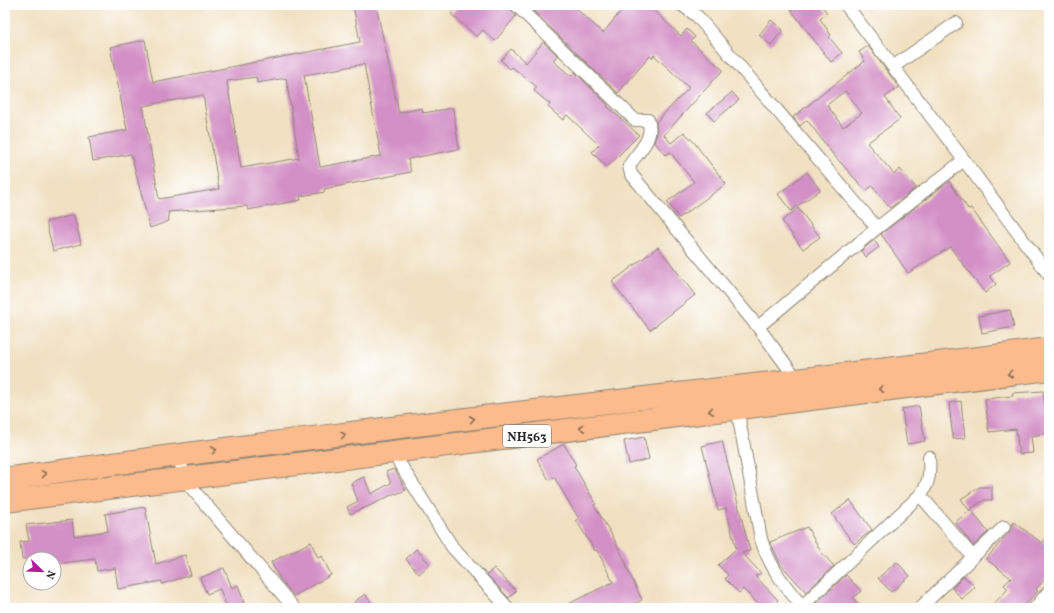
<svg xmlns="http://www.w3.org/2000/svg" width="1054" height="613" viewBox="0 0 1054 613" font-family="Vollkorn,serif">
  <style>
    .building { fill: #d390c6; fill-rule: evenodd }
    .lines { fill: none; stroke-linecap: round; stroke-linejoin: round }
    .street-casing { stroke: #8e8676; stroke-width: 14 }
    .highway-casing { stroke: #8e8676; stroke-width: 24 }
    .street { stroke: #fff; stroke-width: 12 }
    .highway { stroke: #fbbb8c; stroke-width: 22 }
    .oneway { stroke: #896c57 }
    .labels { text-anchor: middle; stroke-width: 3; stroke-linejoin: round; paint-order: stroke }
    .shield { fill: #fff; stroke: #6b6b6b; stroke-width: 1 }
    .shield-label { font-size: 13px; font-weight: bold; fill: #2b2b2b }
  </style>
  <rect width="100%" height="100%" fill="#fff"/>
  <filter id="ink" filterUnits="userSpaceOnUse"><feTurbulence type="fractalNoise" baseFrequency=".025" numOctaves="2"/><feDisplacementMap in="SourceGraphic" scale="8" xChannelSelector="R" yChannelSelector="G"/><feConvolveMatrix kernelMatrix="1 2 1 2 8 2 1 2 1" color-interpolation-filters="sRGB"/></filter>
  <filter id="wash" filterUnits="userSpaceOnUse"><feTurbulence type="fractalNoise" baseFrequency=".012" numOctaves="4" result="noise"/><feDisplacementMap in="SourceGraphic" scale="16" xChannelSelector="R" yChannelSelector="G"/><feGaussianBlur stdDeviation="0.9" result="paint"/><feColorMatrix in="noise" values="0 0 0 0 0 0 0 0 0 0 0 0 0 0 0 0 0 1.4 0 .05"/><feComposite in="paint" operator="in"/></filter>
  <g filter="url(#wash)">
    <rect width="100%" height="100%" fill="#f1e0c1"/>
    <g id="blocks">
      <path class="building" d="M 353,5 L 376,5 L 399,113 L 422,108 L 423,113 L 453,108 L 459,149 L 408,159 L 411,172 L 324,189 L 325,192 L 300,196 L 301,200 L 248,210 L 247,206 L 168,212 L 169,221 L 150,228 L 131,154 L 93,161 L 89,137 L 127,130 L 110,47 L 145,40 L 153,82 L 360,42 ZM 364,64 L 381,156 L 320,167 L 304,75 ZM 256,77 L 257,83 L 286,78 L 299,158 L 241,168 L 227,81 ZM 203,95 L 219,189 L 159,199 L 143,106 Z
        M 459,5 L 509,5 L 511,10 L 516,16 L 495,41 L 483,30 L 477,37 L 451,14 Z
        M 527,5 L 572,5 L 603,33 L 626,5 L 638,5 L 645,10 L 649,6 L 681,36 L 687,29 L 695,37 L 691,41 L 723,70 L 664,135 L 671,143 L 684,132 L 693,141 L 726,184 L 679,218 L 667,202 L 694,182 L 670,152 L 666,155 L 654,142 L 657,133 L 656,122 L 689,88 L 654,55 L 652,58 L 650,56 L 618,93 Z
        M 798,5 L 821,5 L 827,13 L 820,19 L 831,35 L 829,37 L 842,53 L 831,62 L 791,10 Z
        M 771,20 L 783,30 L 771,45 L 759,35 Z
        M 543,42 L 557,55 L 553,61 L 571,76 L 575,72 L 608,105 L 607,106 L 639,135 L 607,167 L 592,152 L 599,145 L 567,115 L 563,120 L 548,107 L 550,104 L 534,91 L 537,87 L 512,67 L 510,69 L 501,60 L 511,49 L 526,63 Z
        M 868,46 L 899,87 L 885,97 L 900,119 L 867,143 L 894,174 L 900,169 L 916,188 L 890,208 L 872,186 L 866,191 L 832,153 L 807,120 L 800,126 L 793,117 L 865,61 L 859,52 ZM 845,91 L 862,113 L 843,127 L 827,105 Z
        M 732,92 L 739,100 L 714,121 L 707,113 Z
        M 807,172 L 820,190 L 791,211 L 778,194 Z
        M 949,181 L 968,209 L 971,208 L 1010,262 L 990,276 L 996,284 L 985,293 L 950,247 L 908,273 L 881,234 Z
        M 798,208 L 820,237 L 803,249 L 782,221 Z
        M 74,215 L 81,244 L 53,251 L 46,222 Z
        M 874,240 L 879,247 L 866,257 L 861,251 Z
        M 658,247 L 695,295 L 650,330 L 612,282 Z
        M 1010,310 L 1014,327 L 982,333 L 979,316 Z
        M 1043,391 L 1048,433 L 1031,436 L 1033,453 L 1019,454 L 1016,429 L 989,432 L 985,399 L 1013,396 L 1012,393 Z
        M 961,401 L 965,438 L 953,439 L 949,403 Z
        M 919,406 L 925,441 L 907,444 L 902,409 Z
        M 644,437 L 649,459 L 629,464 L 624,441 Z
        M 722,441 L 750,551 L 742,553 L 761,573 L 755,576 L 778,600 L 770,608 L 762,608 L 743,589 L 739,593 L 725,579 L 728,575 L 718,565 L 736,549 L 726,508 L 718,510 L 702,446 Z
        M 564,444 L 576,465 L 574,466 L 596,504 L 594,505 L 613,537 L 627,565 L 626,566 L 642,600 L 626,608 L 560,608 L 613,582 L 597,550 L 595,551 L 576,520 L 579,519 L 554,477 L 549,480 L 537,459 Z
        M 394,469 L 406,490 L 396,494 L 395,493 L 376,503 L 350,514 L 347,507 L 358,501 L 351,483 L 364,477 L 371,494 L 391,483 L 386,472 Z
        M 979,487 L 992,487 L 992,500 L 984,500 L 969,510 L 961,499 Z
        M 850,500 L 872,530 L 854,544 L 832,514 Z
        M 145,507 L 156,564 L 185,555 L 191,575 L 162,584 L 162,581 L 118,589 L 115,568 L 97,571 L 95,559 L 54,564 L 54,559 L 22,559 L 20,542 L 29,541 L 26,525 L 72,520 L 74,536 L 108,531 L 105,514 Z
        M 971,510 L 988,532 L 973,546 L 955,522 Z
        M 1014,522 L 1042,543 L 1049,534 L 1049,575 L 1036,589 L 1038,591 L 1022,608 L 990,608 L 1008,589 L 1004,585 L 1011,578 L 986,559 L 1009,532 Z
        M 807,527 L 821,552 L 834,566 L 806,592 L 781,565 L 770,542 Z
        M 311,542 L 318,558 L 322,556 L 331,575 L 294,596 L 280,579 L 271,562 Z
        M 416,549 L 430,564 L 419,574 L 406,559 Z
        M 897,562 L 910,576 L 891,592 L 878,578 Z
        M 224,568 L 232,588 L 238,585 L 245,606 L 240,608 L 227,608 L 220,589 L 207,594 L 200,578 Z
        M 494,568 L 516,591 L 509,598 L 487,575 Z
        M 846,575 L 861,591 L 853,598 L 862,608 L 818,608 L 814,605 Z
        M 964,576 L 975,587 L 962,599 L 952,588 Z
        M 365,594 L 375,608 L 359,608 L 354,602 Z"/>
    </g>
  </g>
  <g filter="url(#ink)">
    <use href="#blocks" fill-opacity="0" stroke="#8e8676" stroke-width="1"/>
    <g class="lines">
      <g class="street-casing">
        <path id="street" d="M 516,5 L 635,120 L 648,120 C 655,139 638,151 629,166 L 631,174 L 758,327 L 798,381
          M 682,5 L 697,16 L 877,228
          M 846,5 L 964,160 L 1049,275
          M 894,66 L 956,23
          M 758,327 L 877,228 L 964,160
          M 737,408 L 761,539 C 769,566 785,587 804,608
          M 393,453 L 453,548 L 508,608
          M 180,454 L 183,478 L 294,608
          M 920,495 L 973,557
          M 800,608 L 920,495 C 930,483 930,472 929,457
          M 920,608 L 1004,527
          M 1035,608 L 1049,591"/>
      </g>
      <g class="highway-casing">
        <path id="highway" d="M 5,479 C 352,429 701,393 1049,349
          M 5,501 L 1049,369"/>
      </g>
      <use href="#street" class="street"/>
      <use href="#highway" class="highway"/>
    </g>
    <defs><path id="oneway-chevron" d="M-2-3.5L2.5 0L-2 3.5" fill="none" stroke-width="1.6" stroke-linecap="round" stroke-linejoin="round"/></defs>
    <g class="oneway">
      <use href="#oneway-chevron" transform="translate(1010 374) rotate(173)"/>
      <use href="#oneway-chevron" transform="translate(881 389) rotate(173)"/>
      <use href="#oneway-chevron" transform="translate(711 411) rotate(172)"/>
      <use href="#oneway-chevron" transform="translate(472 419) rotate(-7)"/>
      <use href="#oneway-chevron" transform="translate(582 428) rotate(172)"/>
      <use href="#oneway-chevron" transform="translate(343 435) rotate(-7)"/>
      <use href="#oneway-chevron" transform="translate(214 450) rotate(-7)"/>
      <use href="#oneway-chevron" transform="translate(44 474) rotate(-8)"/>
    </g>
  </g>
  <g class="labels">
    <rect class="shield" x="503" y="425" width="48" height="22" rx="3"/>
    <g class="shield-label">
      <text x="527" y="441">NH563</text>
    </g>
  </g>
  <rect width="1054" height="613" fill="none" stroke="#fff" stroke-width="20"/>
  <g transform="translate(42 571) rotate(113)"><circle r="19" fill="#ffffff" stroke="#aaaaaa"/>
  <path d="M0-3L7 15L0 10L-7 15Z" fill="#b5179e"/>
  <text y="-6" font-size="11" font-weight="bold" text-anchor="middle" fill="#2b2b2b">N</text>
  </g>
</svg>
